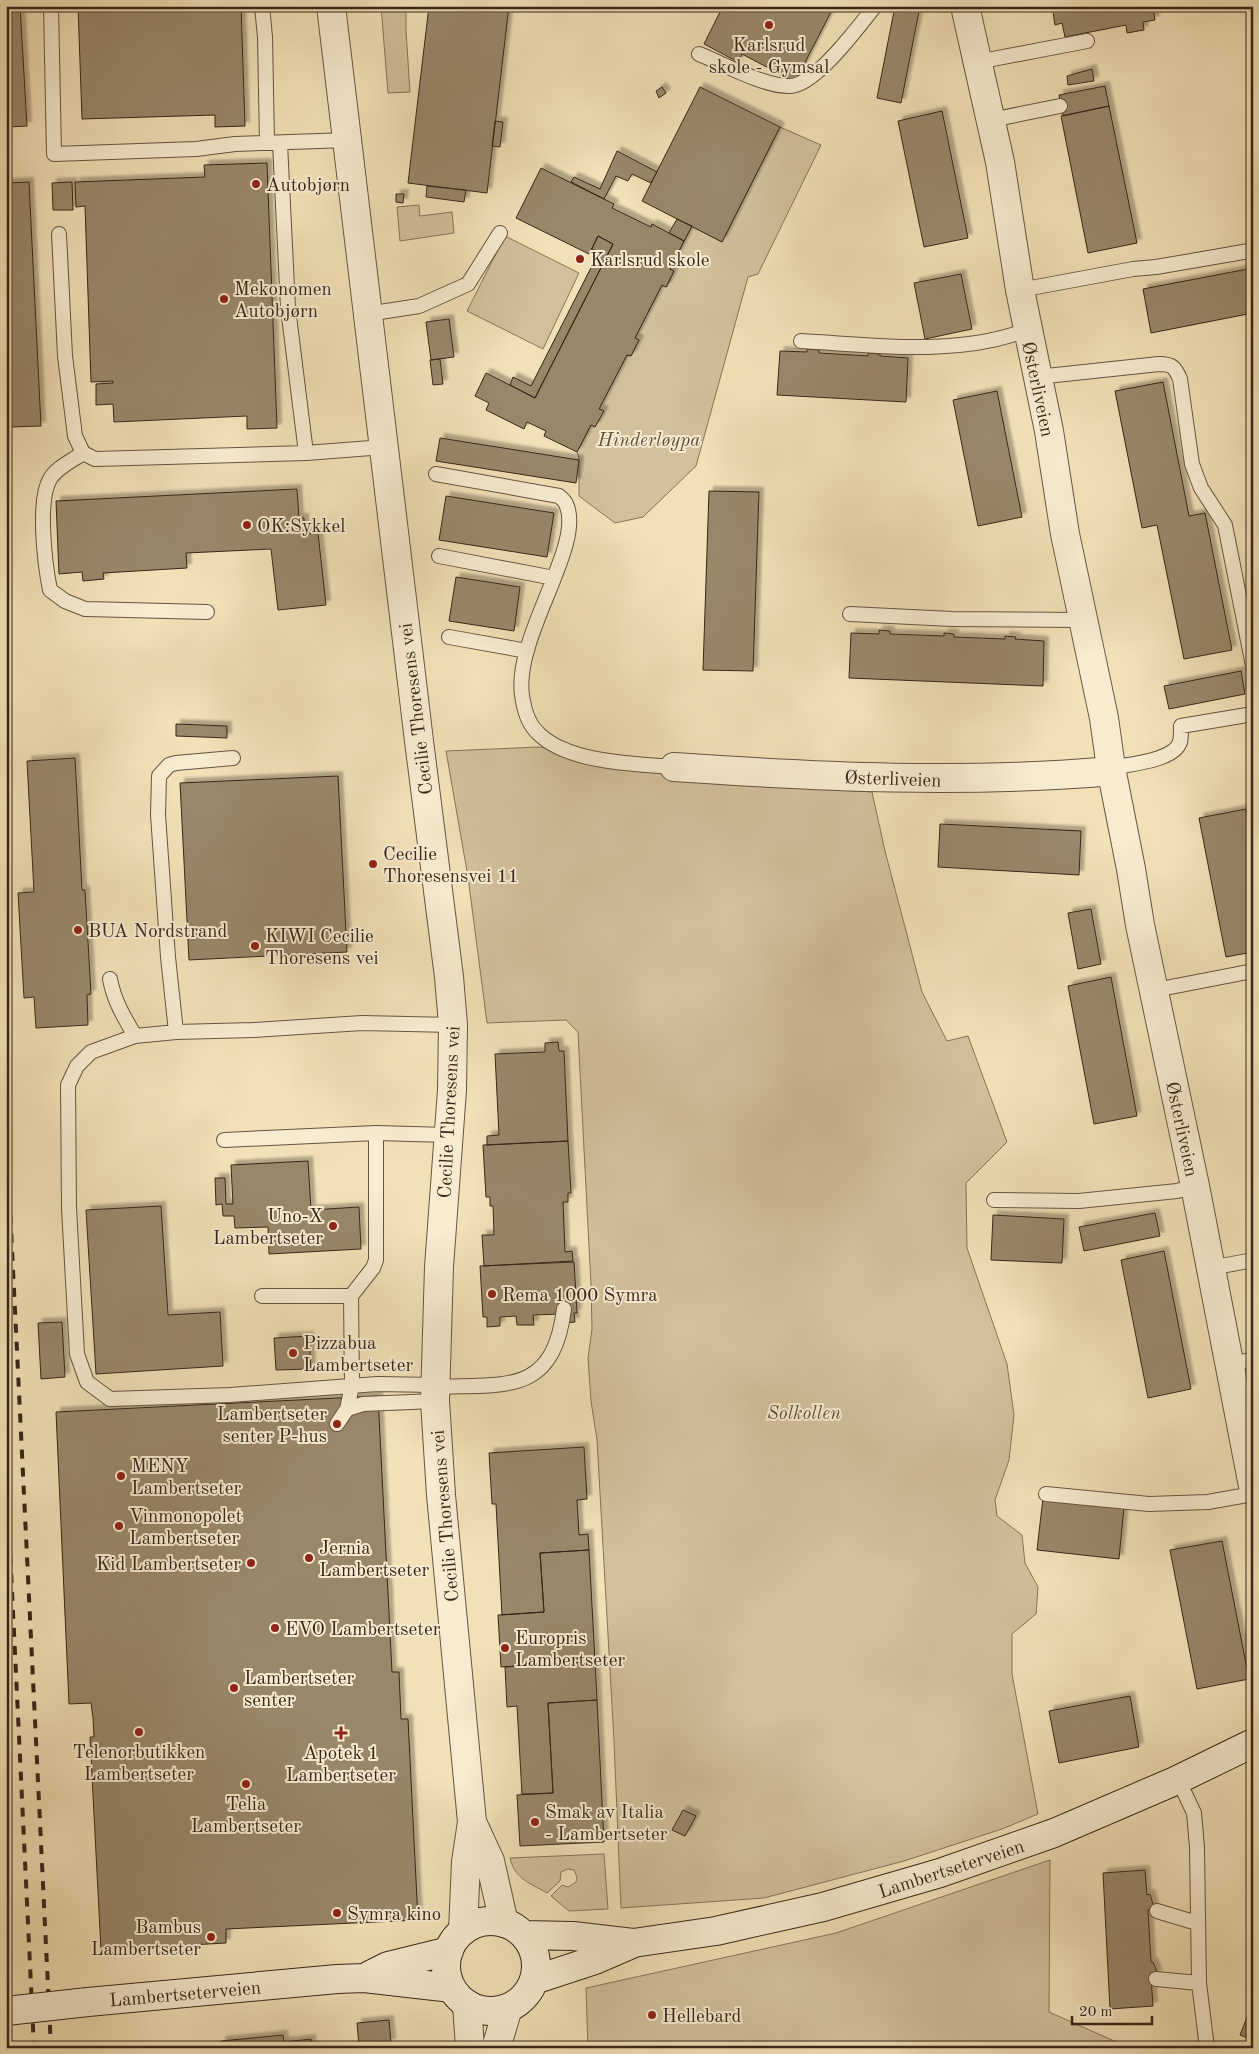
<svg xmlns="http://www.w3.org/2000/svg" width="1259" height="2054" viewBox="0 0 1259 2054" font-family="'Old Standard TT',serif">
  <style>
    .green { fill: #d2c09b; stroke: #85735a }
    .building { fill: #99876b; stroke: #38261a; filter: url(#shadow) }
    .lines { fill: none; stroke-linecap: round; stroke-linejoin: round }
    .service-casing { stroke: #665441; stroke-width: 16 }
    .minor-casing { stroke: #665441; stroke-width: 30 }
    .tertiary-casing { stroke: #665441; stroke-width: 30 }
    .secondary-casing { stroke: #38261a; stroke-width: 30 }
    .service { stroke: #f7ebd0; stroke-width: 14 }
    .minor { stroke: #f7ebd0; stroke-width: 28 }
    .tertiary { stroke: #f7ebd0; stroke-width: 28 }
    .secondary { stroke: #f7ebd0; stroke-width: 28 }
    .rail { stroke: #38261a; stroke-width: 4; stroke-dasharray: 9 9; stroke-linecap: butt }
    .secondary-bridge-casing { stroke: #38261a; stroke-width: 30; stroke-linecap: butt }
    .secondary-bridge { stroke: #f7ebd0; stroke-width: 28 }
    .poi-dot { fill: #8f2418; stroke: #f7ebd0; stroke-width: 2 }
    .labels { text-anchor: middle; stroke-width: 4; stroke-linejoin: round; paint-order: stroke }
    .poi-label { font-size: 19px; fill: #38261a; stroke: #f7ebd0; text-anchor: start }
    .street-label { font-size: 19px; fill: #38261a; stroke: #f7ebd0 }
    .park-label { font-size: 19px; font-style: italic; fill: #5e4c3a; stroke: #f7ebd0 }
  </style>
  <defs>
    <filter id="shadow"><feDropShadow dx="4.5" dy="-4.5" stdDeviation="1" flood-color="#0004"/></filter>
  </defs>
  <rect width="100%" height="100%" fill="#f2e0b6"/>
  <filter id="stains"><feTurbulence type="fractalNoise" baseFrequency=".004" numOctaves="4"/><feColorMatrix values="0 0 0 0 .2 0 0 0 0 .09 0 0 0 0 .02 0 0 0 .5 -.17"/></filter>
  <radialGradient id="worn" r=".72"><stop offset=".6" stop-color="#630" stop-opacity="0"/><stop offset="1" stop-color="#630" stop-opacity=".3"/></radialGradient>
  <path class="green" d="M 381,6 L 406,6 L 406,31 L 410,92 L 388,93 Z
    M 780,127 L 821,145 L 758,274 L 748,277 L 696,466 L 643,517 L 615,523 L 579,496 L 579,458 L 577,452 L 591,425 L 595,427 L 603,411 L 599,409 L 627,355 L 631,356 L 639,340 L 635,338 L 662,285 L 667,287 L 674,271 L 670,269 L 692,226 L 722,242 Z
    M 419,205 L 420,216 L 452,212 L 454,233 L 400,241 L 397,207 Z
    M 505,236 L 579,273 L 543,349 L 467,311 Z
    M 539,747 L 741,782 L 872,792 L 885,851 L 922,992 L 947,1041 L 968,1036 L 1007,1142 L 966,1183 L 967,1248 L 1007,1364 L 1014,1415 L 1009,1460 L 995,1500 L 997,1516 L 1022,1535 L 1025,1563 L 1038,1587 L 1036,1614 L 1012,1634 L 1012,1674 L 1038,1814 L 1002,1829 L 904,1861 L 764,1898 L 621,1908 L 614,1741 L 597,1440 L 591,1401 L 588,1358 L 592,1329 L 591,1285 L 578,1032 L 566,1020 L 487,1023 L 468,877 L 446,751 Z
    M 604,1854 L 608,1909 L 569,1911 L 551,1896 L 562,1885 L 568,1887 L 576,1882 L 577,1877 L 574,1870 L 568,1869 L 561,1872 L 560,1881 L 547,1893 C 530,1883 515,1879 510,1858 Z
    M 1050,1860 L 1049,2012 L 1130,2048 L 588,2048 L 586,1988 L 836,1933 Z"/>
  <path class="building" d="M 6,6 L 20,6 L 27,126 L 6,127 Z
    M 78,6 L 241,6 L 245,126 L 215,127 L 215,115 L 82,119 Z
    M 429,6 L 509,6 L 487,193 L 408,183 Z
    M 723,6 L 834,6 L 795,82 L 742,54 L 738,62 L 704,44 Z
    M 895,6 L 920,6 L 901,103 L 877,98 Z
    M 1052,6 L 1153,6 L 1155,20 L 1143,22 L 1144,30 L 1127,33 L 1126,25 L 1065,37 L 1062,23 L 1055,25 Z
    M 1092,69 L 1094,81 L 1068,85 L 1067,76 Z
    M 1105,86 L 1109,106 L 1063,116 L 1059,95 Z
    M 662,87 L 666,93 L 659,98 L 656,91 Z
    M 700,87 L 780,127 L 722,242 L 642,201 Z
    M 1109,106 L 1137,243 L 1088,253 L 1061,116 Z
    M 942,111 L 968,238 L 924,247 L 898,121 Z
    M 495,121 L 503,122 L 500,147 L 492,146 Z
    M 617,151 L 657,172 L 651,183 L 632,174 L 628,181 L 616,176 L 604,199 L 571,182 L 574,177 L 600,189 Z
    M 267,163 L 277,428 L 247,429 L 247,416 L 114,422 L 113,404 L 96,405 L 96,384 L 113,383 L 113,381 L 91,382 L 85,206 L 76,207 L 75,182 L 205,177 L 204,165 Z
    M 541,168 L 614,204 L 612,208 L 651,227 L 652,224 L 684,241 L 670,269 L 674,271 L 666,287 L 662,285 L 635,338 L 639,340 L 631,356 L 627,355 L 599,409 L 604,411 L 595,427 L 591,425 L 577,452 L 544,436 L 546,431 L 527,422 L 524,429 L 486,410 L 489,403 L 475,396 L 486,373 L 535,398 L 613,244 L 598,236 L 589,254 L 516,218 Z
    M 29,182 L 41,426 L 11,427 L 6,332 L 6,183 Z
    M 72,182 L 73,210 L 53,210 L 52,183 Z
    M 427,186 L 466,190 L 464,202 L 426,197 Z
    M 396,194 L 404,194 L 403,203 L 396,202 Z
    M 677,219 L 692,226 L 684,241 L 669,233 Z
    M 598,236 L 613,244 L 535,398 L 510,385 L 513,377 L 531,386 L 599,252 L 592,249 Z
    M 1253,268 L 1253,313 L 1151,333 L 1143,289 Z
    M 961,274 L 972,329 L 925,339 L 914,283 Z
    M 449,319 L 454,357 L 431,360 L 426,322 Z
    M 807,349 L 819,350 L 819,353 L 868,356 L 868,353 L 880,354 L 880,356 L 908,358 L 906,402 L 777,395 L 780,351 L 807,352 Z
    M 440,359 L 443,384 L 433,385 L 430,360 Z
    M 1163,382 L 1189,516 L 1205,513 L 1232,650 L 1184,659 L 1157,525 L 1142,528 L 1115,391 Z
    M 997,391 L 1022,517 L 978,526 L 953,400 Z
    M 440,438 L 579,460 L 576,483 L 436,461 Z
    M 297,489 L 299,518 L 304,518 L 305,534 L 318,533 L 326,605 L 278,610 L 271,549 L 186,553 L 187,568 L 103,573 L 104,579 L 83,581 L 82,572 L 59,574 L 56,501 Z
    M 709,491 L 759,492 L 753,671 L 703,670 Z
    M 446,496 L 554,513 L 547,557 L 439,540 Z
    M 456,577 L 520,587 L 514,631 L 449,621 Z
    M 879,630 L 890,631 L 890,634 L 944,636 L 944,633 L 954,634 L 954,637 L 1005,639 L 1005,636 L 1016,637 L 1015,639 L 1044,641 L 1043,686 L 849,678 L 851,633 L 879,634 Z
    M 1241,671 L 1245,694 L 1169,709 L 1164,686 Z
    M 176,724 L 227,726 L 227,738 L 176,736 Z
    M 75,758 L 82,890 L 85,890 L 91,994 L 87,995 L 88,1025 L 36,1028 L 34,997 L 24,998 L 18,893 L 34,892 L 27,761 Z
    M 338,776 L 347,952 L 189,960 L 180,783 Z
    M 1246,809 L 1253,843 L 1253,952 L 1226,957 L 1199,818 Z
    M 940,824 L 1081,831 L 1079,875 L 938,867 Z
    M 1091,909 L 1101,964 L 1078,969 L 1068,913 Z
    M 1111,977 L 1137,1116 L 1094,1124 L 1068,986 Z
    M 558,1042 L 559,1051 L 564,1051 L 568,1141 L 487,1145 L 487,1136 L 499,1135 L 495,1054 L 545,1052 L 545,1043 Z
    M 568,1141 L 571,1193 L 568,1193 L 568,1202 L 563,1202 L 565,1252 L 572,1251 L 573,1261 L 484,1266 L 482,1235 L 494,1235 L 493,1206 L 490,1206 L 490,1197 L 486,1197 L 483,1145 Z
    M 308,1161 L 311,1210 L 359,1207 L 361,1249 L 269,1254 L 268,1227 L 235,1228 L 234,1216 L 223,1216 L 222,1204 L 216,1205 L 215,1178 L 225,1178 L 226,1204 L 233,1204 L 231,1165 Z
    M 161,1206 L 168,1315 L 220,1312 L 223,1366 L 96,1374 L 86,1210 Z
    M 1155,1213 L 1160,1236 L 1084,1251 L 1079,1227 Z
    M 993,1215 L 1064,1219 L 1062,1263 L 991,1260 Z
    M 1164,1251 L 1191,1389 L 1148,1398 L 1121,1260 Z
    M 574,1262 L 577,1313 L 574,1313 L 575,1322 L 562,1323 L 561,1314 L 533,1315 L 534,1325 L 517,1325 L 516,1316 L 500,1317 L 500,1326 L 487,1327 L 487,1317 L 483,1317 L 480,1266 Z
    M 62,1322 L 65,1377 L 41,1379 L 38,1323 Z
    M 309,1336 L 311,1369 L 276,1370 L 274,1338 Z
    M 378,1396 L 392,1672 L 399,1672 L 401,1719 L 408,1719 L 418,1920 L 226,1929 L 226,1943 L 101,1950 L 90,1737 L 94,1737 L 93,1718 L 91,1703 L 69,1704 L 56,1412 Z
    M 584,1447 L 587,1499 L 577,1500 L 579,1535 L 588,1534 L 589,1550 L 540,1553 L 544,1612 L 502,1615 L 496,1504 L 492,1504 L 489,1453 Z
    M 1043,1498 L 1124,1507 L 1119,1559 L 1037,1550 Z
    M 1222,1541 L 1249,1679 L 1197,1689 L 1170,1550 Z
    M 589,1550 L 595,1661 L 501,1667 L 498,1615 L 544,1612 L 540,1553 Z
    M 595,1661 L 597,1700 L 548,1703 L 553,1793 L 522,1794 L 517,1706 L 507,1707 L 505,1667 Z
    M 1130,1696 L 1139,1747 L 1059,1763 L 1049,1711 Z
    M 597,1700 L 604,1842 L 520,1846 L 517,1795 L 553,1793 L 548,1703 Z
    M 683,1810 L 696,1816 L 685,1836 L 672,1830 Z
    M 1145,1870 L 1147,1895 L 1150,1894 L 1154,1907 L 1148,1910 L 1151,1962 L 1153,1962 L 1158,1974 L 1151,1977 L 1153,2006 L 1110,2009 L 1103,1873 Z
    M 1253,2002 L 1253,2040 L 1240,2035 Z
    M 389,2020 L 391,2043 L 359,2046 L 357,2023 Z
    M 283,2035 L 284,2042 L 311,2039 L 312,2048 L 222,2048 L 221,2041 Z"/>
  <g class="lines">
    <g class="service-casing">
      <path id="service" d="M 51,6 L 54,154 L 196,149 L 235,144 L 348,140
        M 262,6 L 265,37 L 267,143
        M 699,54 C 724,64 765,87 790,86 C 815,86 859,26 875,6
        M 977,62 L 1087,41
        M 991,120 L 1060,106
        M 280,143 L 288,308 L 306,453
        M 59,234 L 65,356 L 75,436 L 83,453 L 95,459 L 306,453 L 384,447
        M 1020,290 L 1133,269 L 1156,267 L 1249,251
        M 367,314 L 419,306 L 468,284 L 500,233
        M 801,341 C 875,345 956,357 1027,330
        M 1037,377 L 1159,364 C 1172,364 1175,367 1180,379 L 1192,464 L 1201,488 L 1225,525 L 1253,666
        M 83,453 C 72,461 57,467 50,479 C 37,501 45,565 50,590 L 65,601 L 85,609 L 207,612
        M 436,474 L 559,496 C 561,498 565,501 566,504 C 586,546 509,642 523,701 C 525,713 530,726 539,734 C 569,763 635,764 674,767
        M 439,556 L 554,578
        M 850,614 L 952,619 L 1084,620
        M 449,637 L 527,651
        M 1111,768 C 1129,764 1174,761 1180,742 C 1181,738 1181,731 1181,726 L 1253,714
        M 110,979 C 114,1001 124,1017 135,1036
        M 1155,990 L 1253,971
        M 176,1032 L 168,957 L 158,815 L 159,776 L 169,765 L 176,763 L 233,758
        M 224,1140 L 376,1133 L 448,1135
        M 994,1200 L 1079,1201 L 1177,1191 L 1195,1186
        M 1211,1268 L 1253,1260
        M 262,1296 L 351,1296 L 352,1386 L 347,1409 L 337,1424
        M 351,1296 L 373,1268 L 376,1260 L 376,1133
        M 1228,1364 L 1253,1360
        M 435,1385 L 377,1384 L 230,1395 L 110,1399 L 87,1382 L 77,1354 L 69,1208 L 68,1085 L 77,1066 L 91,1052 L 135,1036 L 176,1032 L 253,1030 L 362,1023 L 453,1025
        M 435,1387 C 505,1384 553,1396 564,1309
        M 347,1409 L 363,1404 L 435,1401
        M 1046,1494 L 1149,1504 L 1208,1502 L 1253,1494
        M 1178,1779 L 1194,1813 L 1197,1847 L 1199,1983 L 1207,2048
        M 1157,1911 L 1197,1923
        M 1156,1979 L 1199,1983"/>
    </g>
    <g class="minor-casing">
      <path id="minor" d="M 965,6 L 1000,162 L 1020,290 L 1049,431 L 1065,534 L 1104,718 L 1111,768 L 1131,869 L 1140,925 L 1195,1186 L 1253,1486
        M 674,767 C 820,777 966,784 1112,771"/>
    </g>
    <g class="tertiary-casing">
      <path id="tertiary" d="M 331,6 L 419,741 L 449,977 L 453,1025 L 452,1090 L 439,1267 L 435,1401 L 441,1495 L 472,1822 L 466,1862 L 463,1931
        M 472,1822 L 490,1861 L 504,1923
        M 467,2004 L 470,2048
        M 496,2048 L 508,2008"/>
    </g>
    <g class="secondary-casing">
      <path id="secondary" d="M446 1966a45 45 0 1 1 90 0a45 45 0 1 1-90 0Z
        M 524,1935 L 573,1936 L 633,1943 L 716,1931 L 823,1907 L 940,1873 L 1054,1833 L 1175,1781 L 1253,1743
        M 370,1975 L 388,1966 L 449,1951
        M 534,1980 L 595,1960 L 632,1944
        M 88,2002 L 337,1979 L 364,1978 L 452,1988"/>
    </g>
    <use href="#service" class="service"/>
    <use href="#minor" class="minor"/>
    <use href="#tertiary" class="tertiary"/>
    <use href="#secondary" class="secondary"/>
    <path class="rail" d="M 6,1126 L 51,2048
      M 6,1466 L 34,2048"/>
    <g class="secondary-bridge-casing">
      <path id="secondary-bridge" d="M 6,2011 L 88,2002"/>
    </g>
    <use href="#secondary-bridge" class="secondary-bridge"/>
  </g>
  <g class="poi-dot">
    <circle cx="769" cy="25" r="5"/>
    <circle cx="256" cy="184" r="5"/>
    <circle cx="580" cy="259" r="5"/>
    <circle cx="224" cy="299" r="5"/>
    <circle cx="247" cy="525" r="5"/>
    <circle cx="373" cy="864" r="5"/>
    <circle cx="78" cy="930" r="5"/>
    <circle cx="255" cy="946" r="5"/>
    <circle cx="333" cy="1226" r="5"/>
    <circle cx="492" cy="1294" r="5"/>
    <circle cx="293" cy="1353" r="5"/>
    <circle cx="337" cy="1424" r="5"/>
    <circle cx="121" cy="1476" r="5"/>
    <circle cx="119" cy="1526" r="5"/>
    <circle cx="309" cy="1558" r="5"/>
    <circle cx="251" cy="1563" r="5"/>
    <circle cx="275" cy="1628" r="5"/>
    <circle cx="505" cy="1648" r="5"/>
    <circle cx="234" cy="1688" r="5"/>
    <circle cx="139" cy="1732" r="5"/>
    <path d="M338.5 1725.5h5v5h5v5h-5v5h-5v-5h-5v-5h5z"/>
    <circle cx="246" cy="1784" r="5"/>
    <circle cx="535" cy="1822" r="5"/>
    <circle cx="337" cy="1913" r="5"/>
    <circle cx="211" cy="1937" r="5"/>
    <circle cx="652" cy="2015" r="5"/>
  </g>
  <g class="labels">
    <g class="poi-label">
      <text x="769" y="51" text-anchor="middle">Karlsrud<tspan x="769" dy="22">skole - Gymsal</tspan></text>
      <text x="266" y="191">Autobjørn</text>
      <text x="590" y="266">Karlsrud skole</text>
      <text x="234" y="295">Mekonomen<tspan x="234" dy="22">Autobjørn</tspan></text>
      <text x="257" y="532">OK:Sykkel</text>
      <text x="383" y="860">Cecilie<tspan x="383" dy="22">Thoresensvei 11</tspan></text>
      <text x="88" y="937">BUA Nordstrand</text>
      <text x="265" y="942">KIWI Cecilie<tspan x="265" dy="22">Thoresens vei</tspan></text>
      <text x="323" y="1222" text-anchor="end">Uno-X<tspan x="323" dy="22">Lambertseter</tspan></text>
      <text x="502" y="1301">Rema 1000 Symra</text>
      <text x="303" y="1349">Pizzabua<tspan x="303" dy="22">Lambertseter</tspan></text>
      <text x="327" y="1420" text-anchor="end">Lambertseter<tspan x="327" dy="22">senter P-hus</tspan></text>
      <text x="131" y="1472">MENY<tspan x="131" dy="22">Lambertseter</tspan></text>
      <text x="129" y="1522">Vinmonopolet<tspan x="129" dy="22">Lambertseter</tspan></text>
      <text x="319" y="1554">Jernia<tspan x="319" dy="22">Lambertseter</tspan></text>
      <text x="241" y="1570" text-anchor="end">Kid Lambertseter</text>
      <text x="285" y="1635">EVO Lambertseter</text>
      <text x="515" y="1644">Europris<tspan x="515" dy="22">Lambertseter</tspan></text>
      <text x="244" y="1684">Lambertseter<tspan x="244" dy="22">senter</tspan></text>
      <text x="139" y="1758" text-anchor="middle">Telenorbutikken<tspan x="139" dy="22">Lambertseter</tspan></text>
      <text x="341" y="1759" text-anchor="middle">Apotek 1<tspan x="341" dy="22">Lambertseter</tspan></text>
      <text x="246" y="1810" text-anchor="middle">Telia<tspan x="246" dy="22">Lambertseter</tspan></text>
      <text x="545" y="1818">Smak av Italia<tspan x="545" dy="22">- Lambertseter</tspan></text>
      <text x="347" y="1920">Symra kino</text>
      <text x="201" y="1933" text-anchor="end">Bambus<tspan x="201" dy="22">Lambertseter</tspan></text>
      <text x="662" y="2022">Hellebard</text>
    </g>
    <g class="street-label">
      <text transform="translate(1039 389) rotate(78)" y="7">Østerliveien</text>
      <text transform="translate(415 709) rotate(-97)" y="7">Cecilie Thoresens vei</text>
      <text transform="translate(893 778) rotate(2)" y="7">Østerliveien</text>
      <text transform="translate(448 1112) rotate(-87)" y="7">Cecilie Thoresens vei</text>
      <text transform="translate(1183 1129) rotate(78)" y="7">Østerliveien</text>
      <text transform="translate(444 1516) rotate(-95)" y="7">Cecilie Thoresens vei</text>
      <text transform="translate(951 1868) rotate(-18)" y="7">Lambertseterveien</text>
      <text transform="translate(185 1993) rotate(-5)" y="7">Lambertseterveien</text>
    </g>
    <g class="park-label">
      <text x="649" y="446">Hinderløypa</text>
      <text x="804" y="1419">Solkollen</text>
    </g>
  </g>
  <rect width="1259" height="2054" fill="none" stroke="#f2e0b6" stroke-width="25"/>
  <rect x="8" y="8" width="1244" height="2039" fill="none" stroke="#38261a" stroke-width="2.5"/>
  <rect x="12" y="12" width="1234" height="2029" fill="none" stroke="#38261a"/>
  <path d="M1072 2016v8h80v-8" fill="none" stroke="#38261a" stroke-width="2.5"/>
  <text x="1079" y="2016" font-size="15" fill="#38261a" stroke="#f7ebd0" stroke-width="4" paint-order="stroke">20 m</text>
  <rect width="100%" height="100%" filter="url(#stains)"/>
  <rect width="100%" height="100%" fill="url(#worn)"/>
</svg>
